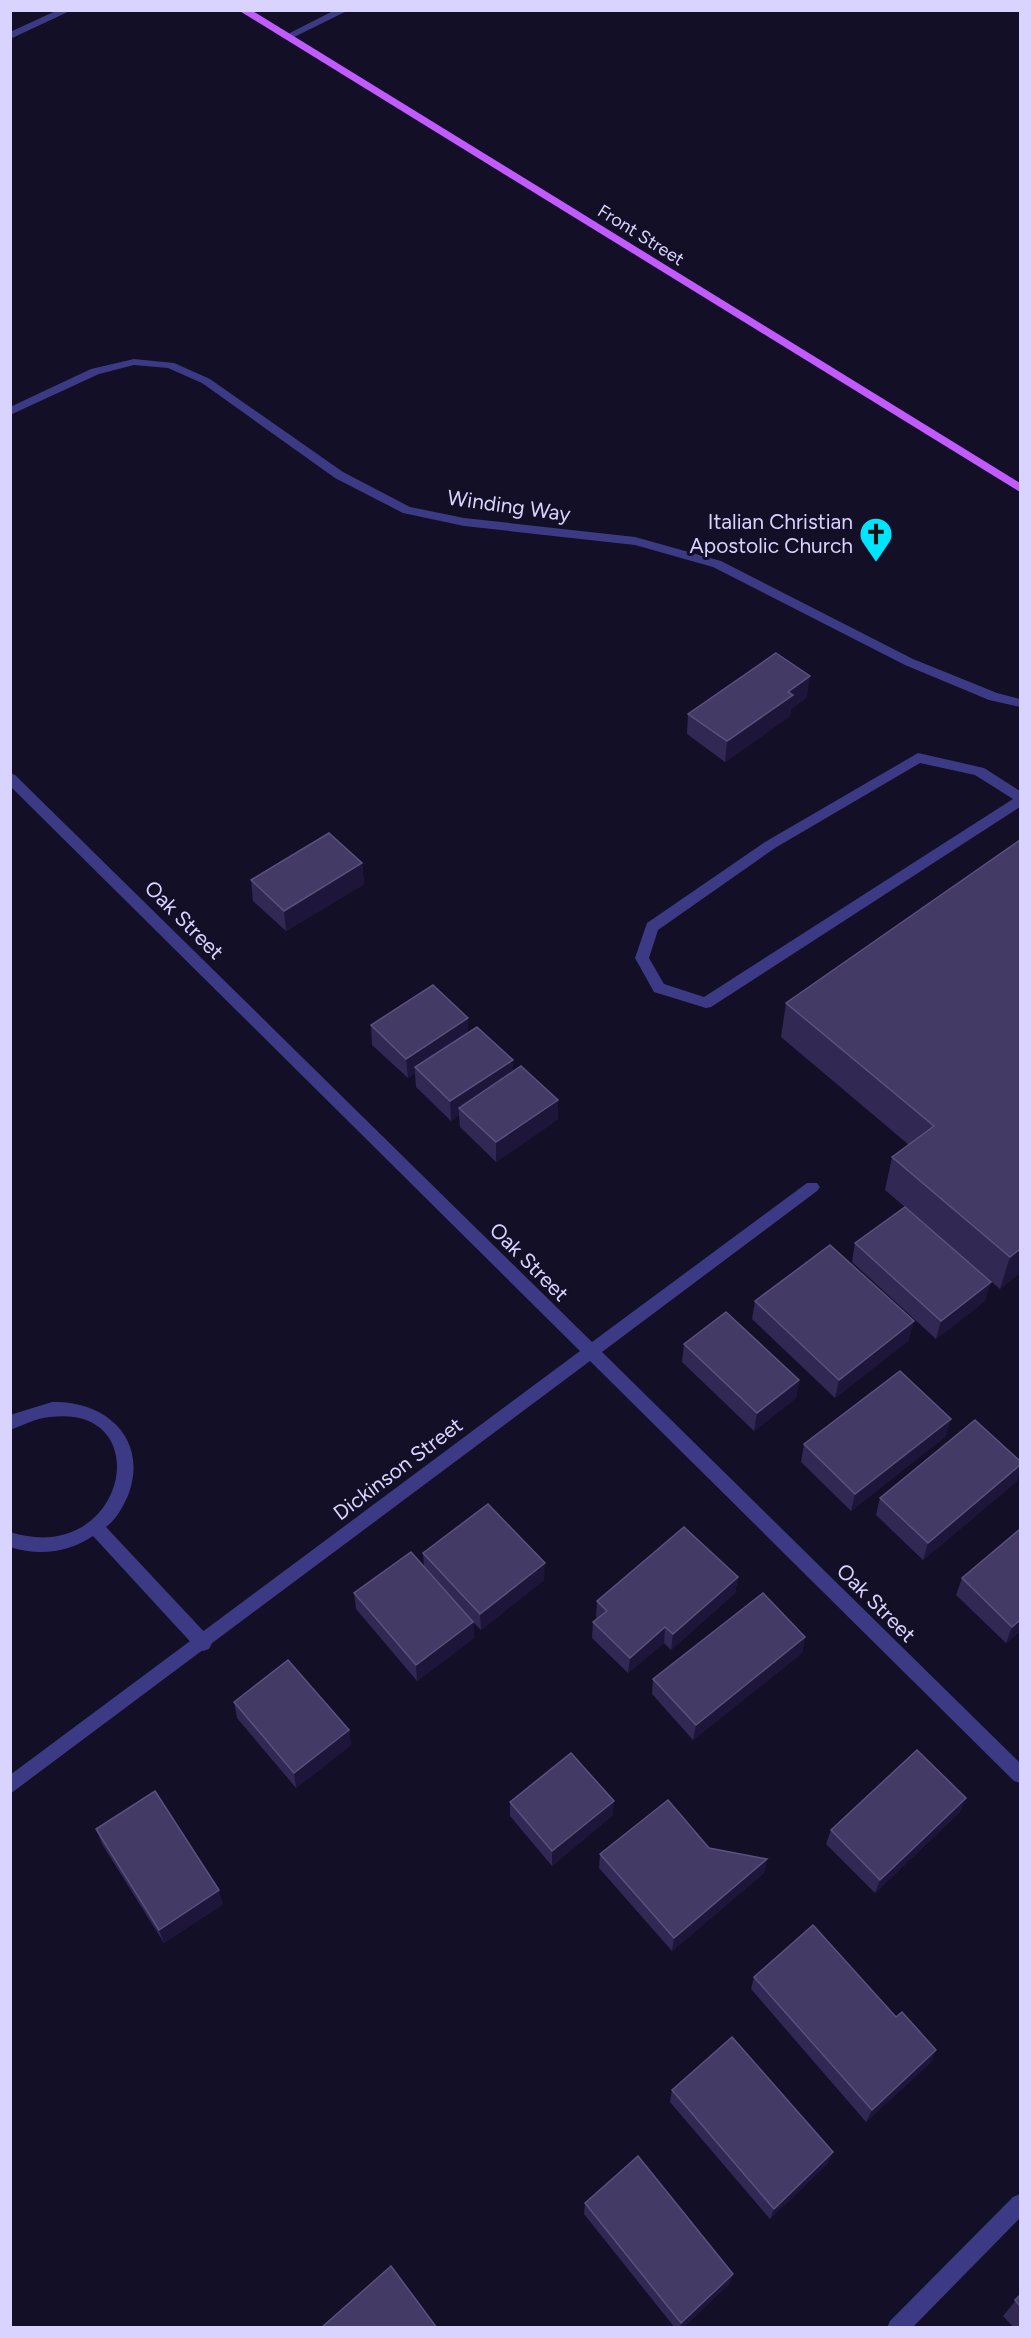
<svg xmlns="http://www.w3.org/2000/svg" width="1031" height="2338" viewBox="0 0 1031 2338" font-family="Figtree,sans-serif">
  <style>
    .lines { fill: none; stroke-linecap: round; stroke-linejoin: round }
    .service { fill: #3d3a85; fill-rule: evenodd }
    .minor { fill: #3d3a85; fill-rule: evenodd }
    .tertiary { fill: #3d3a85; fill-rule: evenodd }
    .primary { fill: #c25bff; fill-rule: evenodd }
    .wall { fill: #312854 }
    .shaded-wall { fill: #1d163a }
    .building { fill: #433a66; stroke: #5a527e; stroke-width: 1.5 }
    .labels { text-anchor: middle; stroke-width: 6; stroke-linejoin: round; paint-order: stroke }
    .far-street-label { font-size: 18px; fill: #d9d4ff; stroke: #130f26 }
    .street-label { font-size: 21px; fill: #d9d4ff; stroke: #130f26 }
    .poi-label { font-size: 21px; fill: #d9d4ff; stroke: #130f26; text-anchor: end }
  </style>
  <rect width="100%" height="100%" fill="#130f26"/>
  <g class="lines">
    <path class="service" d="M 335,10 L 349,10 L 290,39 L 282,37 Z
      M 918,753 L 984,768 L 1020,791 L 1020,807 L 711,1007 L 706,1008 L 654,992 L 635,958 L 647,923 L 765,842 ZM 920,763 L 975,775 L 1013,799 L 704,997 L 664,984 L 649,958 L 658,930 L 775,848 Z
      M 52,1402 C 105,1400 148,1438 129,1493 C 124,1505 117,1519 106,1527 L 209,1637 L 212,1643 L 209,1649 L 203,1651 L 197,1649 L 93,1536 C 68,1553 39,1556 10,1547 L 10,1532 C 126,1569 160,1403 50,1417 C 36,1418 24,1425 10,1430 L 10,1415 Z"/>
    <path class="minor" d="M 58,10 L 72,10 L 10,39 L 10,32 Z
      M 134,359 L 174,363 L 210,379 L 343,472 L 410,507 L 464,518 L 635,537 L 721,561 L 913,659 L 997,693 L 1020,699 L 1020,707 L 989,700 L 905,665 L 713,567 L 635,545 L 464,526 L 403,513 L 335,478 L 202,383 L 168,368 L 134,365 L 99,374 L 10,415 L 10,407 L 91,369 Z
      M 10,773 L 15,775 L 592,1342 L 807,1183 L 817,1183 L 820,1187 L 817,1191 L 602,1352 L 1020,1763 L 1020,1783 L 1014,1781 L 590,1361 L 10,1794 L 10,1775 L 580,1351 L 10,786 Z"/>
    <path class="tertiary" d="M 1020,2194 L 1020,2218 L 912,2328 L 887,2328 L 890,2321 L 1013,2197 Z"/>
    <path class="primary" d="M 238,10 L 251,10 L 1020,483 L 1020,492 Z"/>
  </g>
  <path class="wall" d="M 807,697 L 791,709 L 790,716 L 725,762 L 687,734 L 688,714 Z
    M 1020,840 L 1020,1273 L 1000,1289 L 945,1242 L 985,1301 L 936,1339 L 852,1262 L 855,1243 L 905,1207 L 885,1190 L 892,1157 L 909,1145 L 781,1037 L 786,1003 Z
    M 362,863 L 364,884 L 286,931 L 253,901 L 251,880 Z
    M 468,1018 L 468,1032 L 513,1072 L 558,1119 L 496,1162 L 460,1127 L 459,1115 L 451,1121 L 416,1087 L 415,1073 L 408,1078 L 372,1045 L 371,1025 Z
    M 755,1301 L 909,1340 L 835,1398 L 752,1319 Z
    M 684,1344 L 799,1380 L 796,1398 L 754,1431 L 682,1362 Z
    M 946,1436 L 851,1511 L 801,1462 L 804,1444 Z
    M 1017,1481 L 923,1560 L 876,1515 L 880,1498 Z
    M 1020,1529 L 1020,1631 L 1006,1643 L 956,1595 L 962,1578 Z
    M 423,1553 L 544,1580 L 481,1630 L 473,1622 L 474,1638 L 417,1681 L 356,1609 L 354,1593 L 424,1567 Z
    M 738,1577 L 735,1593 L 671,1650 L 664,1643 L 628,1673 L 592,1638 L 593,1622 L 597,1619 L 596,1617 L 597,1601 Z
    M 805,1637 L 802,1653 L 693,1740 L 652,1694 L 653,1679 Z
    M 234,1702 L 349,1730 L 351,1745 L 296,1788 L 237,1718 Z
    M 510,1802 L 613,1815 L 552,1866 L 510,1816 Z
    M 960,1812 L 875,1893 L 826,1844 L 831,1830 Z
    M 96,1829 L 223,1904 L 164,1943 L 102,1844 Z
    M 709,1848 L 767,1859 L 764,1873 L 672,1951 L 599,1868 L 600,1854 Z
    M 754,1977 L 896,2017 L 931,2062 L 866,2122 L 751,1989 Z
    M 672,2090 L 828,2163 L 770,2219 L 670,2102 Z
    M 585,2203 L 730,2283 L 683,2328 L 675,2328 L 584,2214 Z
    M 1020,2295 L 1020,2328 L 1014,2328 L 1003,2316 Z"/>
  <path class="shaded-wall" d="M 810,676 L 807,697 L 791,709 L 790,716 L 725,762 L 727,741 L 788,692 Z
    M 362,863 L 364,884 L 286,931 L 284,911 Z
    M 468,1018 L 468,1038 L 415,1067 L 415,1073 L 408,1078 L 406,1059 Z
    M 513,1060 L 513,1080 L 459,1108 L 459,1115 L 451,1121 L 450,1101 Z
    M 558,1100 L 558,1119 L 496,1162 L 496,1142 Z
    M 1020,1249 L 1020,1273 L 1000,1289 L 1010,1257 Z
    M 991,1282 L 985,1301 L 936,1339 L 941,1321 Z
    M 914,1321 L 909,1340 L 835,1398 L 839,1380 Z
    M 799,1380 L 796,1398 L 754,1431 L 757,1413 Z
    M 951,1419 L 946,1436 L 851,1511 L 855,1494 Z
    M 1020,1465 L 1020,1470 L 1017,1481 L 923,1560 L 928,1543 Z
    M 545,1563 L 544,1580 L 481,1630 L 480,1614 Z
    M 738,1577 L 735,1593 L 671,1650 L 673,1634 Z
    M 1020,1620 L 1020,1631 L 1006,1643 L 1012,1627 Z
    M 473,1622 L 474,1638 L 417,1681 L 416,1665 Z
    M 665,1627 L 664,1643 L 628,1673 L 630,1658 Z
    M 805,1637 L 802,1653 L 693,1740 L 696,1725 Z
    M 349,1730 L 351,1745 L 296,1788 L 294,1773 Z
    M 966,1798 L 960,1812 L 875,1893 L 880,1880 Z
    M 614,1801 L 613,1815 L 552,1866 L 552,1851 Z
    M 767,1859 L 764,1873 L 672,1951 L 674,1938 Z
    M 219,1890 L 223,1904 L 164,1943 L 159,1930 Z
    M 936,2050 L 931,2062 L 866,2122 L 872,2110 Z
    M 833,2152 L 828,2163 L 770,2219 L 774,2209 Z
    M 733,2274 L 730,2283 L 683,2328 L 680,2328 L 681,2323 Z"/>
  <path class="building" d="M 776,653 L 810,676 L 788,692 L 793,695 L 727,741 L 688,714 Z
    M 329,833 L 362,863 L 284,911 L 251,880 Z
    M 1020,840 L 1020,1249 L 1010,1257 L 892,1157 L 934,1126 L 786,1003 Z
    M 433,985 L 468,1018 L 406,1059 L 371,1025 Z
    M 477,1027 L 513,1060 L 450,1101 L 415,1067 Z
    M 521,1066 L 558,1100 L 496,1142 L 459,1108 Z
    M 905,1207 L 991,1282 L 941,1321 L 855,1243 Z
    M 830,1245 L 914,1321 L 839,1380 L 755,1301 Z
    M 726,1312 L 799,1380 L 757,1413 L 684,1344 Z
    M 900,1371 L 951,1419 L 855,1494 L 804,1444 Z
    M 975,1420 L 1020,1461 L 1020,1465 L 928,1543 L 880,1498 Z
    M 488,1504 L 545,1563 L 480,1614 L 423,1553 Z
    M 684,1527 L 738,1577 L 673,1634 L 665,1627 L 630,1658 L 593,1622 L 607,1611 L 597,1601 Z
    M 1020,1529 L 1020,1620 L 1012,1627 L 962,1578 Z
    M 411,1552 L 473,1622 L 416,1665 L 354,1593 Z
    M 763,1593 L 805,1637 L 696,1725 L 653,1679 Z
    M 288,1660 L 349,1730 L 294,1773 L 234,1702 Z
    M 917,1750 L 966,1798 L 880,1880 L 831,1830 Z
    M 571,1753 L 614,1801 L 552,1851 L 510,1802 Z
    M 155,1791 L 219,1890 L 159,1930 L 96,1829 Z
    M 668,1800 L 709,1848 L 767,1859 L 674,1938 L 600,1854 Z
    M 813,1925 L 896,2017 L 902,2012 L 936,2050 L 872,2110 L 754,1977 Z
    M 732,2037 L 833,2152 L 774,2209 L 672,2090 Z
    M 638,2156 L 733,2274 L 681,2323 L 585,2203 Z
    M 391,2266 L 437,2328 L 321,2328 Z
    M 1020,2295 L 1020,2306 L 1015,2300 Z"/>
  <defs>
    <g id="church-pin" transform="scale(1.725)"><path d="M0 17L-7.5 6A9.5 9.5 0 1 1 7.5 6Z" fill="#00e5ff" stroke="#130f26"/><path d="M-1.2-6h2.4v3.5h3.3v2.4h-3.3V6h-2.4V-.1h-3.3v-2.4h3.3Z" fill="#111"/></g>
  </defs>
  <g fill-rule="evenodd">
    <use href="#church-pin" x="876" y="534"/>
  </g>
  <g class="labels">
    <g class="far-street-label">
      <text transform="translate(641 235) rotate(32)" y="6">Front Street</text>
    </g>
    <g class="street-label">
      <text transform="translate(509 506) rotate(8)" y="7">Winding Way</text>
      <text transform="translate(184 920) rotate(45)" y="7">Oak Street</text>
      <text transform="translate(529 1262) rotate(45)" y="7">Oak Street</text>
      <text transform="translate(398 1469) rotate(-37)" y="7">Dickinson Street</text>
      <text transform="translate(876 1603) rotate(45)" y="7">Oak Street</text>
    </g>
    <g class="poi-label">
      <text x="853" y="529">Italian Christian<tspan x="853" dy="24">Apostolic Church</tspan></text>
    </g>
  </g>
  <rect width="1031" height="2338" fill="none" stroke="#d9d4ff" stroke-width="24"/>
</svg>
